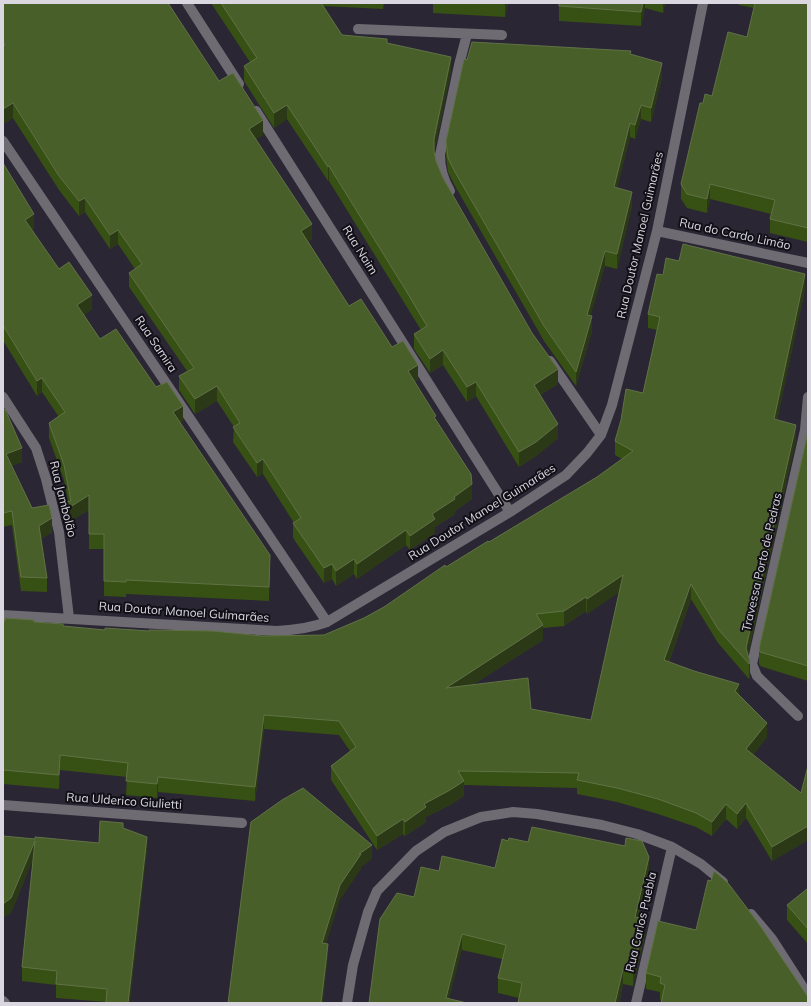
<svg xmlns="http://www.w3.org/2000/svg" width="811" height="1006" viewBox="0 0 811 1006" font-family="Mulish,sans-serif">
  <style>
    .lines { fill: none; stroke-linecap: round; stroke-linejoin: round }
    .minor { stroke: #6e6b73; stroke-width: 10 }
    .wall { fill: #375013; fill-rule: evenodd }
    .shaded-wall { fill: #2b3917 }
    .building { fill: #495f29; stroke: #607246; fill-rule: evenodd }
    .labels { text-anchor: middle; stroke-width: 4; stroke-linejoin: round; paint-order: stroke }
    .street-label { font-size: 12px; fill: #dad7e1; stroke: #121017 }
  </style>
  <rect width="100%" height="100%" fill="#2b2634"/>
  <g class="lines">
    <path class="minor" d="M 187,3 L 239,84
      M 358,29 L 502,35
      M 256,111 L 510,512
      M 3,141 L 327,622
      M 450,191 C 443,179 440,169 440,155 L 459,65 L 467,34
      M 657,231 L 808,263
      M 550,361 L 601,435
      M 3,397 L 36,448 L 46,479 L 59,532 L 69,618
      M 3,615 L 277,631 C 295,630 311,628 327,622 L 510,512 L 566,475 L 587,453 L 601,435 L 612,405 L 657,231 L 703,3
      M 798,716 L 757,676 L 752,664 L 805,430 L 808,397
      M 3,805 L 242,823
      M 751,914 L 772,939 L 808,995
      M 3,1001 L 5,1003
      M 347,1003 L 353,965 L 368,912 L 377,891 L 416,851 L 444,832 L 481,817 L 513,812 L 537,814 L 602,825 L 637,834 L 672,847 L 701,864 L 723,882
      M 636,1003 L 672,847"/>
  </g>
  <path class="wall" d="M 3,3 L 219,81 L 263,135 L 256,139 L 312,239 L 308,241 L 349,306 L 392,347 L 418,380 L 414,382 L 436,420 L 472,499 L 455,511 L 455,514 L 435,527 L 435,533 L 410,550 L 406,545 L 357,579 L 354,574 L 336,586 L 332,579 L 324,583 L 293,538 L 293,523 L 294,523 L 263,474 L 257,477 L 233,442 L 234,427 L 217,401 L 195,414 L 179,390 L 179,376 L 187,371 L 129,287 L 129,273 L 135,269 L 118,244 L 110,249 L 85,212 L 79,216 L 59,190 L 13,118 L 3,124 Z
    M 211,3 L 384,3 L 383,9 L 324,6 L 342,35 L 387,43 L 451,71 L 434,153 L 436,161 L 443,178 L 558,384 L 540,395 L 558,438 L 536,456 L 519,467 L 476,396 L 467,402 L 443,365 L 430,373 L 414,349 L 414,334 L 421,330 L 329,181 L 328,181 L 287,119 L 274,128 L 244,81 L 244,66 L 250,62 Z
    M 433,3 L 508,3 L 505,17 L 433,13 Z
    M 559,3 L 665,3 L 663,13 L 645,8 L 641,26 L 559,21 Z
    M 739,3 L 808,3 L 808,242 L 770,233 L 770,219 L 771,214 L 710,199 L 707,213 L 687,208 L 681,199 L 681,184 L 703,103 L 712,96 L 747,37 L 754,8 L 739,5 Z
    M 631,54 L 662,77 L 651,122 L 641,119 L 635,139 L 630,137 L 617,188 L 632,206 L 617,269 L 605,266 L 590,316 L 592,331 L 576,386 L 544,341 L 455,186 L 448,172 L 446,156 L 446,141 L 467,60 Z
    M 3,163 L 34,228 L 32,230 L 59,269 L 92,309 L 84,315 L 100,339 L 156,387 L 183,421 L 180,423 L 270,570 L 269,601 L 126,594 L 126,597 L 104,596 L 104,549 L 89,549 L 89,510 L 64,525 L 62,517 L 62,502 L 68,501 L 64,480 L 49,438 L 49,423 L 59,417 L 42,392 L 37,396 L 4,342 Z
    M 663,275 L 805,289 L 777,420 L 796,439 L 748,654 L 750,662 L 750,676 L 749,679 L 718,643 L 691,599 L 669,662 L 739,695 L 767,737 L 753,755 L 808,840 L 772,861 L 746,818 L 737,829 L 726,819 L 712,836 L 696,827 L 658,814 L 617,802 L 577,794 L 577,788 L 464,785 L 464,796 L 450,805 L 426,817 L 426,822 L 405,836 L 403,834 L 377,850 L 331,780 L 331,766 L 350,751 L 339,735 L 264,729 L 255,801 L 158,792 L 157,798 L 126,795 L 127,777 L 60,770 L 59,789 L 3,784 L 3,620 L 34,622 L 63,626 L 105,630 L 262,636 L 324,635 L 364,618 L 384,607 L 446,567 L 489,542 L 597,477 L 622,459 L 615,455 L 615,441 L 643,393 L 657,330 L 648,328 L 648,314 ZM 619,592 L 591,720 L 531,709 L 474,684 L 543,640 L 543,628 L 564,626 L 586,611 L 587,614 Z
    M 3,411 L 22,462 L 11,466 L 32,508 L 52,532 L 41,539 L 47,578 L 47,592 L 21,591 L 12,525 L 3,527 Z
    M 808,432 L 808,681 L 760,666 L 759,663 L 759,649 Z
    M 123,828 L 147,851 L 106,1002 L 56,998 L 56,985 L 22,981 L 22,967 L 33,859 L 11,913 L 35,839 L 99,843 Z
    M 495,868 L 649,872 L 638,918 L 645,934 L 633,986 L 623,984 L 619,1003 L 518,1003 L 519,998 L 498,993 L 498,978 L 502,959 L 462,950 L 369,1003 L 414,897 L 439,871 Z
    M 808,890 L 808,944 L 787,920 L 787,905 Z
    M 646,973 L 808,997 L 661,1000 L 660,999 L 660,992 L 646,989 Z"/>
  <path class="shaded-wall" d="M 505,3 L 508,3 L 505,17 Z
    M 643,3 L 645,3 L 645,8 L 641,26 L 641,12 Z
    M 663,3 L 665,3 L 663,13 Z
    M 451,57 L 451,71 L 434,154 L 434,139 Z
    M 662,63 L 662,77 L 651,122 L 651,108 Z
    M 13,103 L 13,118 L 3,124 L 3,109 Z
    M 287,105 L 287,119 L 274,128 L 274,113 Z
    M 641,105 L 641,119 L 635,139 L 635,125 Z
    M 263,120 L 263,135 L 249,143 L 249,129 Z
    M 630,123 L 630,137 L 614,201 L 614,187 Z
    M 329,166 L 329,181 L 328,181 L 328,167 Z
    M 710,184 L 710,199 L 707,213 L 707,199 Z
    M 632,192 L 632,206 L 617,269 L 617,254 Z
    M 85,198 L 85,212 L 79,216 L 79,201 Z
    M 34,214 L 34,228 L 25,235 L 25,220 Z
    M 312,224 L 312,239 L 301,246 L 301,231 Z
    M 118,230 L 118,244 L 110,249 L 110,235 Z
    M 605,251 L 605,266 L 587,329 L 587,315 Z
    M 805,274 L 805,289 L 774,434 L 774,419 Z
    M 92,295 L 92,309 L 77,320 L 77,305 Z
    M 592,316 L 592,331 L 576,386 L 576,372 Z
    M 4,327 L 4,342 L 3,343 L 3,328 Z
    M 443,350 L 443,365 L 430,373 L 430,359 Z
    M 418,365 L 418,380 L 408,386 L 408,371 Z
    M 558,369 L 558,384 L 534,399 L 534,385 Z
    M 42,378 L 42,392 L 37,396 L 37,381 Z
    M 476,382 L 476,396 L 467,402 L 467,387 Z
    M 217,386 L 217,401 L 195,414 L 195,399 Z
    M 183,406 L 183,421 L 173,427 L 173,412 Z
    M 558,424 L 558,438 L 536,456 L 519,467 L 519,452 Z
    M 796,425 L 796,439 L 746,663 L 746,648 Z
    M 22,448 L 22,462 L 6,468 L 6,454 Z
    M 263,459 L 263,474 L 257,477 L 257,463 Z
    M 472,484 L 472,499 L 455,511 L 455,514 L 435,527 L 435,533 L 410,550 L 410,536 L 432,514 Z
    M 89,495 L 89,510 L 64,525 L 64,511 Z
    M 52,518 L 52,532 L 39,540 L 39,526 Z
    M 406,530 L 406,545 L 357,579 L 357,564 Z
    M 270,555 L 270,570 L 269,601 L 269,587 Z
    M 354,559 L 354,574 L 336,586 L 336,571 Z
    M 332,564 L 332,579 L 324,583 L 324,568 Z
    M 623,575 L 623,590 L 587,614 L 587,599 Z
    M 691,584 L 691,599 L 664,675 L 664,660 Z
    M 586,597 L 586,611 L 564,626 L 564,611 Z
    M 543,625 L 543,640 L 446,702 L 446,688 Z
    M 750,662 L 750,676 L 749,679 L 749,664 Z
    M 739,684 L 739,698 L 735,691 Z
    M 264,715 L 264,729 L 255,801 L 255,787 Z
    M 767,723 L 767,737 L 746,764 L 746,749 Z
    M 60,755 L 60,770 L 59,789 L 59,775 Z
    M 158,777 L 158,792 L 157,798 L 157,784 Z
    M 464,781 L 464,796 L 450,805 L 426,817 L 426,822 L 405,836 L 405,822 L 424,804 Z
    M 746,803 L 746,818 L 737,829 L 737,814 Z
    M 726,804 L 726,819 L 712,836 L 712,822 Z
    M 403,819 L 403,834 L 377,850 L 377,836 Z
    M 808,826 L 808,840 L 772,861 L 772,847 Z
    M 147,837 L 147,851 L 130,1003 L 128,1003 Z
    M 35,841 L 35,855 L 11,913 L 3,918 L 3,904 Z
    M 372,845 L 372,859 L 361,867 L 361,869 L 340,900 L 322,957 L 322,943 L 340,885 L 359,854 Z
    M 649,857 L 649,872 L 635,932 L 635,917 Z
    M 645,919 L 645,934 L 633,986 L 633,971 Z
    M 462,934 L 462,950 L 448,1003 L 446,998 Z
    M 328,944 L 328,958 L 323,1003 L 321,1003 Z
    M 623,969 L 623,984 L 619,1003 L 615,1003 Z"/>
  <path class="building" d="M 3,3 L 168,3 L 219,81 L 233,73 L 263,120 L 249,129 L 312,224 L 301,231 L 349,306 L 361,299 L 392,347 L 403,341 L 418,365 L 408,371 L 436,416 L 434,417 L 471,474 L 472,484 L 454,497 L 455,499 L 432,514 L 435,519 L 410,536 L 406,530 L 357,564 L 354,559 L 336,571 L 332,564 L 324,568 L 293,523 L 301,518 L 263,459 L 257,463 L 233,427 L 240,423 L 217,386 L 195,399 L 179,376 L 194,368 L 129,273 L 142,264 L 118,230 L 110,235 L 85,198 L 79,201 L 59,176 L 13,103 L 3,109 L 3,47 L 5,45 L 3,41 Z
    M 221,3 L 321,3 L 342,35 L 387,39 L 387,43 L 451,57 L 434,139 L 434,151 L 436,161 L 443,178 L 532,333 L 558,369 L 534,385 L 558,424 L 536,442 L 519,452 L 476,382 L 467,387 L 443,350 L 430,359 L 414,334 L 427,326 L 405,289 L 329,166 L 328,167 L 287,105 L 274,113 L 244,66 L 257,58 Z
    M 559,3 L 643,3 L 641,12 L 559,6 Z
    M 755,3 L 808,3 L 808,228 L 770,219 L 775,200 L 710,184 L 707,199 L 687,194 L 681,184 L 700,103 L 703,103 L 705,94 L 712,96 L 728,32 L 747,37 Z
    M 472,42 L 631,51 L 630,54 L 662,63 L 651,108 L 641,105 L 635,125 L 630,123 L 614,187 L 632,192 L 617,254 L 605,251 L 587,315 L 592,316 L 576,372 L 544,326 L 455,172 L 448,158 L 446,141 L 464,59 L 467,60 Z
    M 3,163 L 34,214 L 25,220 L 59,269 L 69,262 L 92,295 L 77,305 L 100,339 L 116,329 L 156,387 L 167,382 L 183,406 L 173,412 L 270,555 L 269,587 L 126,580 L 126,582 L 104,581 L 104,534 L 89,534 L 89,495 L 64,511 L 62,502 L 71,501 L 64,465 L 49,423 L 65,412 L 42,378 L 37,381 L 4,327 L 3,328 Z
    M 683,244 L 805,274 L 774,419 L 796,425 L 746,648 L 750,662 L 749,664 L 718,629 L 691,584 L 664,660 L 694,671 L 739,684 L 735,691 L 767,723 L 746,749 L 801,793 L 808,766 L 808,826 L 772,847 L 746,803 L 737,814 L 726,804 L 712,822 L 696,813 L 658,799 L 617,788 L 577,780 L 579,773 L 458,771 L 464,781 L 450,790 L 424,804 L 426,807 L 405,822 L 403,819 L 377,836 L 331,766 L 356,747 L 339,721 L 264,715 L 255,787 L 158,777 L 157,784 L 126,781 L 128,763 L 60,755 L 59,775 L 3,770 L 3,620 L 5,621 L 5,618 L 34,620 L 34,622 L 63,624 L 63,626 L 105,630 L 105,628 L 149,631 L 149,630 L 213,631 L 262,636 L 324,635 L 364,618 L 384,607 L 445,565 L 446,567 L 488,541 L 489,542 L 597,477 L 633,451 L 615,441 L 621,420 L 626,389 L 643,393 L 660,317 L 648,314 L 657,274 L 663,275 L 666,258 L 679,261 ZM 623,575 L 591,720 L 531,709 L 528,678 L 446,688 L 543,625 L 536,614 L 564,611 L 586,597 L 587,599 Z
    M 5,409 L 22,448 L 6,454 L 32,508 L 49,505 L 52,518 L 39,526 L 47,578 L 21,577 L 12,511 L 3,513 L 3,411 Z
    M 808,432 L 808,666 L 760,652 L 759,649 Z
    M 303,788 L 372,845 L 359,854 L 361,854 L 340,885 L 322,943 L 328,944 L 321,1003 L 228,1003 L 251,822 L 282,800 Z
    M 100,821 L 123,823 L 123,828 L 147,837 L 128,1003 L 106,1003 L 107,989 L 56,984 L 57,971 L 22,967 L 35,841 L 11,898 L 3,904 L 3,836 L 35,839 L 35,837 L 99,843 Z
    M 532,827 L 625,846 L 626,838 L 642,841 L 649,857 L 635,917 L 645,919 L 633,971 L 623,969 L 615,1003 L 518,1003 L 522,983 L 498,978 L 506,945 L 462,934 L 446,998 L 467,1003 L 369,1003 L 380,919 L 397,893 L 414,897 L 421,867 L 439,871 L 442,856 L 495,868 L 502,839 L 508,841 L 509,838 L 528,842 Z
    M 714,871 L 728,883 L 759,924 L 808,997 L 808,1003 L 661,1003 L 665,985 L 660,983 L 661,977 L 646,973 L 658,921 L 696,930 L 708,880 L 711,881 Z
    M 807,889 L 808,890 L 808,929 L 787,905 Z"/>
  <g class="labels">
    <g class="street-label">
      <text transform="translate(735 234) rotate(12)" y="4">Rua do Cardo Limão</text>
      <text transform="translate(640 235) rotate(-77)" y="4">Rua Doutor Manoel Guimarães</text>
      <text transform="translate(360 250) rotate(58)" y="4">Rua Naim</text>
      <text transform="translate(156 344) rotate(56)" y="4">Rua Samira</text>
      <text transform="translate(63 499) rotate(76)" y="4">Rua Jambolão</text>
      <text transform="translate(482 512) rotate(-32)" y="4">Rua Doutor Manoel Guimarães</text>
      <text transform="translate(762 562) rotate(-77)" y="4">Travessa Porto de Pedras</text>
      <text transform="translate(184 612) rotate(4)" y="4">Rua Doutor Manoel Guimarães</text>
      <text transform="translate(124 801) rotate(4)" y="4">Rua Ulderico Giulietti</text>
      <text transform="translate(641 922) rotate(-77)" y="4">Rua Carlos Puebla</text>
    </g>
  </g>
  <rect width="811" height="1006" fill="none" stroke="#dad7e1" stroke-width="8"/>
</svg>
